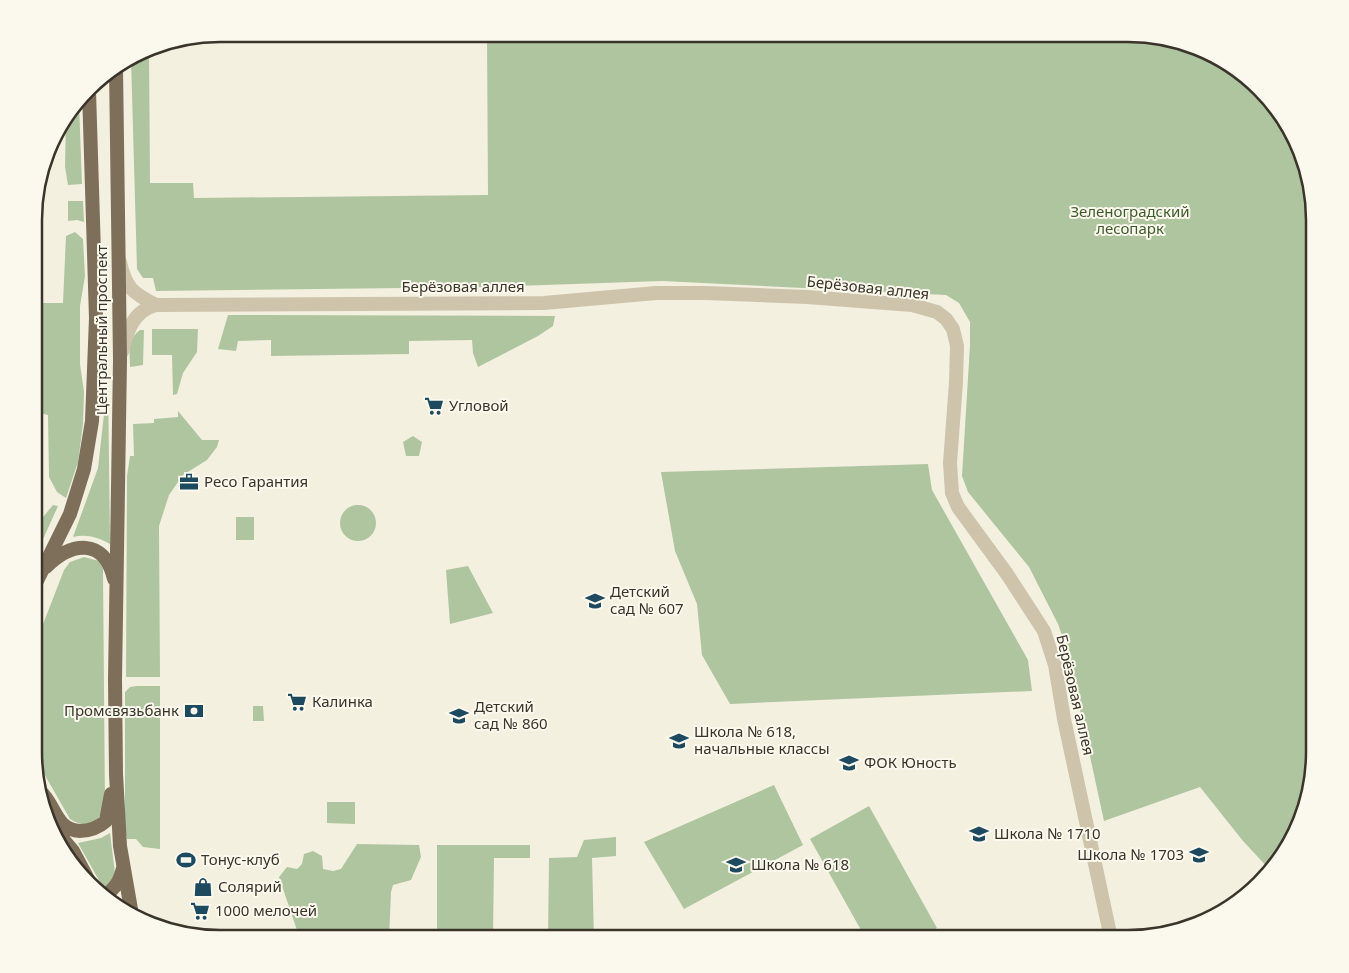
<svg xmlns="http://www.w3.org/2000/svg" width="1349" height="973" viewBox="0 0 1349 973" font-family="'Noto Sans',sans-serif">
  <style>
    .green { fill: #aec59f }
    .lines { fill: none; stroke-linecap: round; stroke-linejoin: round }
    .tertiary { stroke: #cec4ab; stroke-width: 14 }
    .primary { stroke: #7e6f5b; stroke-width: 14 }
    .labels { text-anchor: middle; stroke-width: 4; stroke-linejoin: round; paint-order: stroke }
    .park-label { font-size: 15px; fill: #3e5b2d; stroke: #fbf8ed }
    .street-label { font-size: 15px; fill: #3b342a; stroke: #fbf8ed }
    .poi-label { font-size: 15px; fill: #3b342a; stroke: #fbf8ed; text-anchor: start }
    .rim { fill: none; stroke: #3b342a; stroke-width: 2.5 }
  </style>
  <rect width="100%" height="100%" fill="#f4f0e0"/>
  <path class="green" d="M 487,34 L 1141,34 L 1189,44 L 1243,72 L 1296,137 L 1315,208 L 1315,765 L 1301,824 L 1277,867 L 1271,871 L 1243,841 L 1200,787 L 1104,821 L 1067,650 L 1058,624 L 1029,567 L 968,492 L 962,476 L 970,345 L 970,322 L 959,303 L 946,295 L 662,281 L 489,287 L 156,291 L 153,278 L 143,278 L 137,269 L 131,59 L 149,48 L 150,183 L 193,183 L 194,198 L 488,195 Z
    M 79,103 L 82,184 L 68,185 L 65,167 L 66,120 Z
    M 43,172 L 40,318 L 36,319 L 41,319 L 42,303 L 63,303 L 66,236 L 75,232 L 83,239 L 85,276 L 80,306 L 80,364 L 84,392 L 83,424 L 78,462 L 66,498 L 57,492 L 49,477 L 48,415 L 35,412 L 35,196 Z
    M 68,201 L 83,201 L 84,222 L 77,220 L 68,221 Z
    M 228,315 L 555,316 L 553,326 L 538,336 L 478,367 L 473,353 L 472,340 L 409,341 L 409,354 L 271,356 L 271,340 L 238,341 L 236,351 L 218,349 Z
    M 152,329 L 198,329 L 197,352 L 183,373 L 177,394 L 173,395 L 172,355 L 152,355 Z
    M 140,330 L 144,330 L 143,365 L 130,367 C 130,351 126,341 140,330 Z
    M 108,378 L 110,544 C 97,537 87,534 73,537 L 98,468 Z
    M 178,411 L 202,440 L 219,440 L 217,447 L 207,460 L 183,475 L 169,495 L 159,526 L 160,677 L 126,677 L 127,476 L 130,456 L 134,456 L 133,424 L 154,423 L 154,419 L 178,417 Z
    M 413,436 L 422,442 L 419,456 L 406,456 L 403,442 Z
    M 928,464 L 932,490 L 1028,660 L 1032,691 L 730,704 L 702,655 L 697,604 L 675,551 L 661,472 Z
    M340 523a18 18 0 1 1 36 0a18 18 0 1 1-36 0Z
    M 53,505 L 58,506 L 35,557 L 35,523 L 38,523 Z
    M 236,517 L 254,517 L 254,540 L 236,540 Z
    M 84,557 L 99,561 L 103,569 L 105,809 C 96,823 87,830 70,819 L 35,758 L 35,645 L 64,570 L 70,562 Z
    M 468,566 L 493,613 L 450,624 L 446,570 Z
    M 137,686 L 160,686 L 160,849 L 143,847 L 136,839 L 127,839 L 125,829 L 125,692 L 130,687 Z
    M 253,706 L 263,706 L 264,721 L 253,721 Z
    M 774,785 L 803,845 L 684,909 L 644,842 Z
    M 327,802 L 355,802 L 355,824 L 327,823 Z
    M 869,806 L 937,928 L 918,939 L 866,939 L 810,839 Z
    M 110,833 L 115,873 L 105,891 L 78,843 L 101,838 Z
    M 616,837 L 616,856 L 592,858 L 594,939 L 548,939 L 549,858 L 577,857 L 584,840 Z
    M 357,844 L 419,845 L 421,857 L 411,880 L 393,885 L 391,892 L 389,939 L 300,939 L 279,877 L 287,867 L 297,869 L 302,864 L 304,854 L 313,851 L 322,856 L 323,869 L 333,871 L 341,869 Z
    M 437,845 L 530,845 L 530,858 L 494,858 L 493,939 L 437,939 Z"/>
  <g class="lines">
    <path class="tertiary" d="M 120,262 C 126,289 133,293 156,305
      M 122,352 C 127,331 133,311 156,305 L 544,303 L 656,293 L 705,293 L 807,297 L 912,305 L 937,312 L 946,319 L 953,329 L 957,346 L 956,382 L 950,463 L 952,493 L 958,507 L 1007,574 L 1044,631 L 1055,665 L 1064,719 L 1109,929 L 1113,939"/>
    <path class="primary" d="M 116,68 L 120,360 L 115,680 L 116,774 L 120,846 L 132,915
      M 46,567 C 71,542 104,537 114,579
      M 35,585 L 70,514 L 84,469 L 92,421 L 96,318 L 89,91
      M 40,791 C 56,805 55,830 80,831 C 90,831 99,827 106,821 L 111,794
      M 50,817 L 62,838 L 73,851 L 89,881
      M 103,897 C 115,889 120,881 123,868"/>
  </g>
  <defs>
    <g id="supermarket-bare" transform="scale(1.5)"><path d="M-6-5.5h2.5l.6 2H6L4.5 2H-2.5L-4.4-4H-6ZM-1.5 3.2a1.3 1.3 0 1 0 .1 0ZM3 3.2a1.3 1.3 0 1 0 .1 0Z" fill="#1d4a5f" stroke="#fbf8ed" stroke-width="2.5" paint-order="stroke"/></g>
    <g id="office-bare" transform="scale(1.5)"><path d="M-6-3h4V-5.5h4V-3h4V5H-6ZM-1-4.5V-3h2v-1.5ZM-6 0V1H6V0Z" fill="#1d4a5f" stroke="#fbf8ed" stroke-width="2.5" paint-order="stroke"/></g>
    <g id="school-bare" transform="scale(1.5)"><path d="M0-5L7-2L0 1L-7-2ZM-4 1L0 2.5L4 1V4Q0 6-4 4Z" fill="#1d4a5f" stroke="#fbf8ed" stroke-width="2.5" paint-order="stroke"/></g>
    <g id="bank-bare" transform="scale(1.5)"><path d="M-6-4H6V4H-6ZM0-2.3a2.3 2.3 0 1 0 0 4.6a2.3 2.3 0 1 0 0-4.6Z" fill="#1d4a5f" stroke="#fbf8ed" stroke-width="2.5" paint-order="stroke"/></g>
    <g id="stadium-bare" transform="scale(1.5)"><path d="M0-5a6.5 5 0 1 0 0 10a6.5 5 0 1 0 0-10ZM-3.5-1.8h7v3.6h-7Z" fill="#1d4a5f" stroke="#fbf8ed" stroke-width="2.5" paint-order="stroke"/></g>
    <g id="shop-bare" transform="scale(1.5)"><path d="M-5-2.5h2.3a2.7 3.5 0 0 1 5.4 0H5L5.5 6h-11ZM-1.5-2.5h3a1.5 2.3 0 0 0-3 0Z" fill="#1d4a5f" stroke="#fbf8ed" stroke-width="2.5" paint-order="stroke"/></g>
  </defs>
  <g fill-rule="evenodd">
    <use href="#supermarket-bare" x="434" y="406"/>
    <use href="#office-bare" x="189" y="482"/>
    <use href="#school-bare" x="595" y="601"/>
    <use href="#supermarket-bare" x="297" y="702"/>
    <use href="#bank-bare" x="194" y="711"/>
    <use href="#school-bare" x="459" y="716"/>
    <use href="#school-bare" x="679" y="741"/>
    <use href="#school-bare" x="849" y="763"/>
    <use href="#school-bare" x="979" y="834"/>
    <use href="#school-bare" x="1199" y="855"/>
    <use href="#stadium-bare" x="186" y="860"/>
    <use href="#school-bare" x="736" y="865"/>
    <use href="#shop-bare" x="203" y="887"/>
    <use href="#supermarket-bare" x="200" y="911"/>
  </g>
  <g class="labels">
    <g class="park-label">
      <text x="1130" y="217">Зеленоградский<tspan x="1130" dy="17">лесопарк</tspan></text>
    </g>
    <g class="street-label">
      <text x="463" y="292">Берёзовая аллея</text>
      <text transform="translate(868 288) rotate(6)" y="5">Берёзовая аллея</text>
      <text transform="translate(102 330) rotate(-90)" y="5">Центральный проспект</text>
      <text transform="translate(1075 695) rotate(77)" y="5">Берёзовая аллея</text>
    </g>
    <g class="poi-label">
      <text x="449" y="411">Угловой</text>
      <text x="204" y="487">Ресо Гарантия</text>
      <text x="610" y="597">Детский<tspan x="610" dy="17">сад № 607</tspan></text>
      <text x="312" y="707">Калинка</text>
      <text x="474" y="712">Детский<tspan x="474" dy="17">сад № 860</tspan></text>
      <text x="179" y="716" text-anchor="end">Промсвязьбанк</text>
      <text x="694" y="737">Школа № 618,<tspan x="694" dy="17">начальные классы</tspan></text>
      <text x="864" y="768">ФОК Юность</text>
      <text x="994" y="839">Школа № 1710</text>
      <text x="1184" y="860" text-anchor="end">Школа № 1703</text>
      <text x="201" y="865">Тонус-клуб</text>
      <text x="751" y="870">Школа № 618</text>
      <text x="218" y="892">Солярий</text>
      <text x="215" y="916">1000 мелочей</text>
    </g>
  </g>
  <path d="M0 0H1349V973H0ZM220 42H1128A178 178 0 0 1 1306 220V752A178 178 0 0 1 1128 930H220A178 178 0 0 1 42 752V220A178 178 0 0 1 220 42Z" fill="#fbf8ed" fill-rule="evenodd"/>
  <path class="rim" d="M220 42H1128A178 178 0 0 1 1306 220V752A178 178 0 0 1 1128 930H220A178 178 0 0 1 42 752V220A178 178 0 0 1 220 42Z"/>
</svg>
